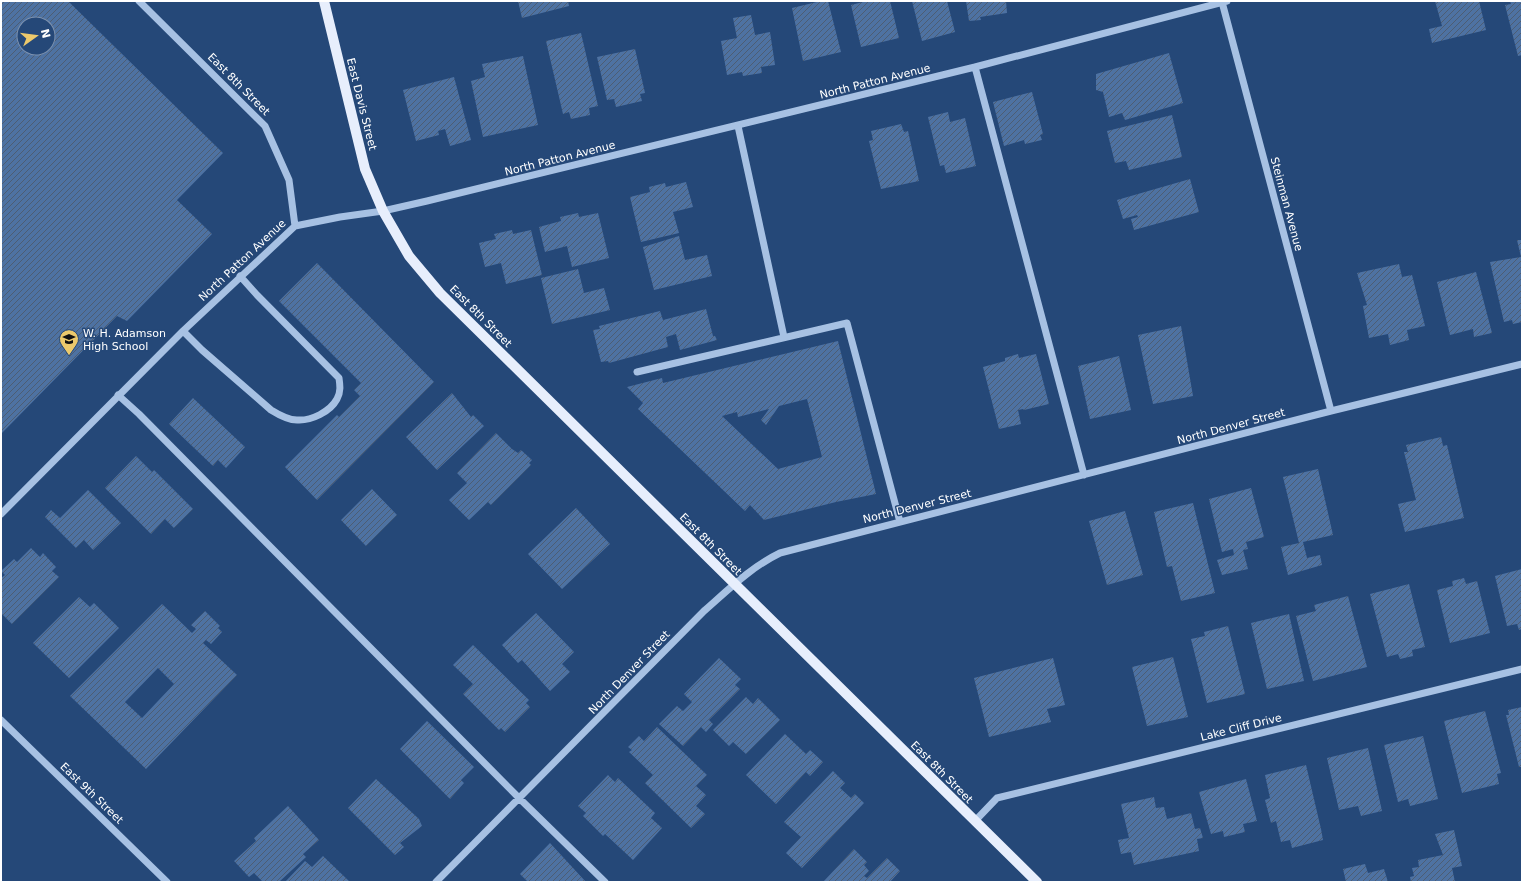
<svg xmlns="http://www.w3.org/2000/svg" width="1523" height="883" viewBox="0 0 1523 883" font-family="'DejaVu Sans',sans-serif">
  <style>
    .building { fill: url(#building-hatch); fill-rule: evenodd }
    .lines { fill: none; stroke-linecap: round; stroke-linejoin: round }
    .minor { stroke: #a7c1e3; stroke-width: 7 }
    .major { stroke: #e7eefc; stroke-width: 10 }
    .labels { text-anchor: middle; stroke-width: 3; stroke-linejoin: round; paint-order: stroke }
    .street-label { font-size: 11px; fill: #fff; stroke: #254878 }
    .poi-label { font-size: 11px; fill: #fff; stroke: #254878; text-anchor: start }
  </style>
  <defs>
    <pattern id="building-hatch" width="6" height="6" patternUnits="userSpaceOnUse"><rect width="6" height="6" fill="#4e72a2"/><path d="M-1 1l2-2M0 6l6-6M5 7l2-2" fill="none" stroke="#4d5d73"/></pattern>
  </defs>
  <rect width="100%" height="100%" fill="#254878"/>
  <path class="building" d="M 1,1 L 68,1 L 223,153 L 177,200 L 212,234 L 127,321 L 117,316 L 1,434 ZM 24,24 L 48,24 L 48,48 L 24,48 Z
    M 518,1 L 568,1 L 569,6 L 522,18 Z
    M 821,1 L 828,1 L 841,52 L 803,61 L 792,8 Z
    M 867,1 L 890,1 L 899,38 L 861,47 L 851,5 Z
    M 912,1 L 947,1 L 955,32 L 922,41 Z
    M 966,1 L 1006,1 L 1007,13 L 980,17 L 981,20 L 969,21 Z
    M 1435,1 L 1479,1 L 1486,30 L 1432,43 L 1429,29 L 1442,26 Z
    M 1510,1 L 1522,1 L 1522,55 L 1518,56 L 1505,5 L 1511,4 Z
    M 751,15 L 755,35 L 770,32 L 775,65 L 761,67 L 762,73 L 743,76 L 742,72 L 727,75 L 721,41 L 737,38 L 733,18 Z
    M 581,33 L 598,106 L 589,108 L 590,115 L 571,119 L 569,112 L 563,114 L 546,41 Z
    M 635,49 L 645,93 L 640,94 L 642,101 L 616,107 L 614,99 L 607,100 L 597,57 Z
    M 1169,53 L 1183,103 L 1125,120 L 1122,113 L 1109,117 L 1103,92 L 1096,90 L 1096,74 Z
    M 523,56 L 538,125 L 483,137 L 471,81 L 485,77 L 482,64 Z
    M 454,77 L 471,140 L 450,146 L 445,129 L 438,131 L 439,135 L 416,141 L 403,90 Z
    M 1032,92 L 1043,134 L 1040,135 L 1042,140 L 1025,144 L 1024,140 L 1004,146 L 993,102 Z
    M 948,112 L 950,122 L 965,118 L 976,166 L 946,173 L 944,165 L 940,166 L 928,117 Z
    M 1172,115 L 1182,157 L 1129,170 L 1126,161 L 1115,163 L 1107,131 Z
    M 901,124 L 904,132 L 908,131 L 919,181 L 881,189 L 869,141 L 873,140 L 871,131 Z
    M 1190,179 L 1199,212 L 1134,230 L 1131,219 L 1138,217 L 1137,215 L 1123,219 L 1117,200 Z
    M 686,182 L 693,207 L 673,212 L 679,233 L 641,242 L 630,197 L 650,192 L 649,187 L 665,183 L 666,187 Z
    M 578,213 L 579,217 L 598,213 L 609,258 L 572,267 L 567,246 L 545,252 L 539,227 L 561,221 L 560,217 Z
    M 512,230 L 513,234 L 531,230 L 542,275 L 506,284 L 501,263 L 485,267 L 479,243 L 496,239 L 494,234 Z
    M 679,236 L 685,260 L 707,255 L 712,276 L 654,290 L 643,247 Z
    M 1517,240 L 1522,240 L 1522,322 L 1513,324 L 1512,320 L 1504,322 L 1490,262 L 1521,257 Z
    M 317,263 L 434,382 L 317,500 L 285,467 L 337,415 L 339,417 L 360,396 L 354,390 L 361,383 L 279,301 Z
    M 1399,264 L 1402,277 L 1412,275 L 1425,326 L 1407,330 L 1409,340 L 1390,345 L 1388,334 L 1369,338 L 1363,306 L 1367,305 L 1357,273 Z
    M 578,269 L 584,293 L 604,288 L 610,310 L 552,324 L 541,278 Z
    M 1476,272 L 1492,333 L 1474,337 L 1473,329 L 1450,335 L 1437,282 Z
    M 706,309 L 713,336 L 715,336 L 717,340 L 680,350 L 676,334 L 666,337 L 668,347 L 609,363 L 608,361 L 601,362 L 593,330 L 600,329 L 599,326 L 660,311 L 663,320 Z
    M 1181,326 L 1193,396 L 1153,404 L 1138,335 Z
    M 838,341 L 876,494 L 836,502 L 764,520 L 750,505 L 745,511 L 638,409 L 643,403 L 627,387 L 662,378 L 663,383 ZM 807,399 L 822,457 L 778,469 L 722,416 L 737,412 L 738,417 L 769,409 L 761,420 L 766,425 L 779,406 Z
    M 1018,354 L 1019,358 L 1036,354 L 1049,404 L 1024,410 L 1023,409 L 1018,410 L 1021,424 L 999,429 L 983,367 L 1005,361 L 1005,358 Z
    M 1119,356 L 1131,410 L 1090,419 L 1078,366 Z
    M 452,393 L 471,417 L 473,415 L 484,426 L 437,470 L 406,437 Z
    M 193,398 L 245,447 L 226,468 L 218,460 L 213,466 L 169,424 Z
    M 496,433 L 512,449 L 518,453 L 521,450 L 532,460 L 529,463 L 531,465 L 491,505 L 488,502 L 469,520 L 449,500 L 467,483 L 457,473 Z
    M 1441,437 L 1443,446 L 1447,445 L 1464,518 L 1405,532 L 1398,504 L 1416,500 L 1404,452 L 1408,452 L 1406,445 Z
    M 136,456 L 152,472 L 154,470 L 193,509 L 174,528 L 165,519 L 151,534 L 105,488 Z
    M 1318,469 L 1333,535 L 1303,542 L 1307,558 L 1320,555 L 1322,565 L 1288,575 L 1281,547 L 1299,543 L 1283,477 Z
    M 1251,488 L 1264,537 L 1246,542 L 1248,549 L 1243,550 L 1248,569 L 1222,575 L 1217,560 L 1234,555 L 1233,549 L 1222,552 L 1209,499 Z
    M 372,489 L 397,515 L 366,546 L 341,520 Z
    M 88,490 L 121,523 L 93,550 L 84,540 L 76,548 L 45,517 L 51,510 L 60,518 Z
    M 1193,503 L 1215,593 L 1181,601 L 1172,566 L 1167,567 L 1154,512 Z
    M 576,508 L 610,544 L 562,589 L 528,554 Z
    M 1125,511 L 1143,575 L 1107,585 L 1089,521 Z
    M 31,548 L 40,557 L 43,553 L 56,567 L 52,571 L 59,577 L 12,624 L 1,613 L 1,578 L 5,575 L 1,571 L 14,559 L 17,562 Z
    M 1522,569 L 1522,629 L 1519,630 L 1517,624 L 1507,626 L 1495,576 Z
    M 1464,578 L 1466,584 L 1477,581 L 1490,633 L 1450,643 L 1437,590 L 1453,586 L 1452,581 Z
    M 1409,584 L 1425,647 L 1412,650 L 1413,656 L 1400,659 L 1398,654 L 1387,657 L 1370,594 Z
    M 1348,596 L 1367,667 L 1313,681 L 1296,616 L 1316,611 L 1314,605 Z
    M 79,597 L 90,607 L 94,603 L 119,628 L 69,678 L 33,643 Z
    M 162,604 L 192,633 L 196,629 L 191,625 L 205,611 L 220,626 L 218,628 L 222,632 L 211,644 L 206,640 L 203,643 L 237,675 L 146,769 L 70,696 ZM 158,668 L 174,684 L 142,718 L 125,702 Z
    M 536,613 L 574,652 L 562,664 L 570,672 L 550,691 L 522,660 L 518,663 L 502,645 Z
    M 1289,614 L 1304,681 L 1267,689 L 1251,623 Z
    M 1228,626 L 1245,694 L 1207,703 L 1191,639 L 1205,636 L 1204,632 Z
    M 473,645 L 529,700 L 526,703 L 530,707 L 505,732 L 501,728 L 499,730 L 463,694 L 473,684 L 453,665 Z
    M 1173,657 L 1188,717 L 1147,726 L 1132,667 Z
    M 719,658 L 741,679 L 735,685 L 740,689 L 709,720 L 713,724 L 706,732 L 701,727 L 683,746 L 659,724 L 677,706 L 683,711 L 692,702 L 684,694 Z
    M 1053,658 L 1065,705 L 1047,709 L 1051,722 L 989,737 L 974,678 Z
    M 746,697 L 753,704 L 758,698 L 780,720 L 746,754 L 733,742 L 729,746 L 713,730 Z
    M 1522,707 L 1522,767 L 1519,767 L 1506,715 L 1509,715 L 1508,710 Z
    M 1485,711 L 1501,773 L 1497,774 L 1499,784 L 1462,793 L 1444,721 Z
    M 427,721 L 474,767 L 461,780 L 464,783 L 450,799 L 400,749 Z
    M 657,727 L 707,775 L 696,786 L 706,795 L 696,806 L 705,814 L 691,828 L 645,783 L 653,775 L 629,752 L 632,750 L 628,747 L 639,736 L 644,741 Z
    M 785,734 L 806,754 L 810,750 L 823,762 L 810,776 L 806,772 L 776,804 L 746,775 Z
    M 1423,736 L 1438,799 L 1410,806 L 1408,799 L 1398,802 L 1384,745 Z
    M 1368,748 L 1382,811 L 1361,816 L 1358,806 L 1339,810 L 1327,758 Z
    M 1306,765 L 1321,829 L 1323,840 L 1292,848 L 1290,840 L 1281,842 L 1276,821 L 1271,823 L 1265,800 L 1270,798 L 1265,775 Z
    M 833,771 L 845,783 L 840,788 L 851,798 L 855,794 L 864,803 L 802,868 L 786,853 L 801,837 L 784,822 Z
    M 608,775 L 615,782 L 618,778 L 655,813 L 651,818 L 662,828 L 633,860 L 605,834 L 603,836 L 583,816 L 586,813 L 578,806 Z
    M 376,779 L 419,819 L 422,826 L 400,843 L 404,847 L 395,855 L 348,808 Z
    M 1246,779 L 1257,821 L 1243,824 L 1245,832 L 1224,837 L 1223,831 L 1211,834 L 1199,792 Z
    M 1154,797 L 1156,808 L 1164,807 L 1167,819 L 1191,813 L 1195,829 L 1200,828 L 1203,838 L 1197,839 L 1199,851 L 1134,865 L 1131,852 L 1121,854 L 1118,840 L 1129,838 L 1121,804 Z
    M 288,806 L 319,840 L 303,854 L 306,857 L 279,882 L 263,882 L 254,873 L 249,877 L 234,861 L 256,841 L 254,838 Z
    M 1454,830 L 1462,866 L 1452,868 L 1455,882 L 1411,882 L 1410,877 L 1414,876 L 1412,868 L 1419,867 L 1418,860 L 1443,855 L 1435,834 Z
    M 550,843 L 586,882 L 528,882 L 520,874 Z
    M 854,849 L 867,862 L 864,865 L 869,871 L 864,876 L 867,878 L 887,858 L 900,871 L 890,882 L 823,882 Z
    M 323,856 L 350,882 L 285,882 L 305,861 L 312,867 Z
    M 1365,864 L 1368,873 L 1384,869 L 1388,882 L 1346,882 L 1343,869 Z"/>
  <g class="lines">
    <path class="minor" d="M 139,1 L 265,126 L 289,180 L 295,226
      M 1222,2 L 1331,411
      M 975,67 L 1084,475
      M 738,126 L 784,337
      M 183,331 L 202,350 L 271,410 C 279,415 288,420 297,420 C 311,421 330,412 337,399 C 341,392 340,385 339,378 L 257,295 L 240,276
      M 637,372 L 847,323 L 900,522
      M 118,395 L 139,414 L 520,799 L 605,882
      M 1,514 L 183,331 L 295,226 L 340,217 L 383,211 L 427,201 L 975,67 L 1227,1
      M 1,720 L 167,882
      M 975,821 L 997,798 L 1522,669
      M 436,882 L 704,611 C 728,590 751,567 780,553 L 1331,411 L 1522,364"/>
    <path class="major" d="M 324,1 L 365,169 L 383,211 L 409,256 L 440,293 L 1037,882"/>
  </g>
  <defs>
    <g id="school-pin" transform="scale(1)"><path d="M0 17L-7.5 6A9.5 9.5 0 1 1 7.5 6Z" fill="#ecc96c" stroke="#254878"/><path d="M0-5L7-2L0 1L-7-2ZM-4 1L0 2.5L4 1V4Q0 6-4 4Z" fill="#111"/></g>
  </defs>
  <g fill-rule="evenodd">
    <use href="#school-pin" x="69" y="339"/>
  </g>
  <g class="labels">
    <g class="street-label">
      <text transform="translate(875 81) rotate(-14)" y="4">North Patton Avenue</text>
      <text transform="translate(239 84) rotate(45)" y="4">East 8th Street</text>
      <text transform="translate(362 104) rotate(76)" y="4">East Davis Street</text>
      <text transform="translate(560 158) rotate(-14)" y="4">North Patton Avenue</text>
      <text transform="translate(1287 204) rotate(75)" y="4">Steinman Avenue</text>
      <text transform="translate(242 260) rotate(-43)" y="4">North Patton Avenue</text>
      <text transform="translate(481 316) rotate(45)" y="4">East 8th Street</text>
      <text transform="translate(1231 426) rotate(-15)" y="4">North Denver Street</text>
      <text transform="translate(917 506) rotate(-14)" y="4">North Denver Street</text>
      <text transform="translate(711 544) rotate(45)" y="4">East 8th Street</text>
      <text transform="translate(629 672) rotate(-46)" y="4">North Denver Street</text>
      <text transform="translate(1241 727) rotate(-14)" y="4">Lake Cliff Drive</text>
      <text transform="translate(942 772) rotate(45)" y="4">East 8th Street</text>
      <text transform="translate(92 793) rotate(44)" y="4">East 9th Street</text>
    </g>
    <g class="poi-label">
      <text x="83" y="337">W. H. Adamson<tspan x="83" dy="13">High School</tspan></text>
    </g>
  </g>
  <rect width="1523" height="883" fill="none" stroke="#ffffff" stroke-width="4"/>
  <g transform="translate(36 36) rotate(76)"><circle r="19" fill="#254878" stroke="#7c91ae"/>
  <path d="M0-3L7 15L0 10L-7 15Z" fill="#ecc96c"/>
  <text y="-6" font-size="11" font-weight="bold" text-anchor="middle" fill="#ffffff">N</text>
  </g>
</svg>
